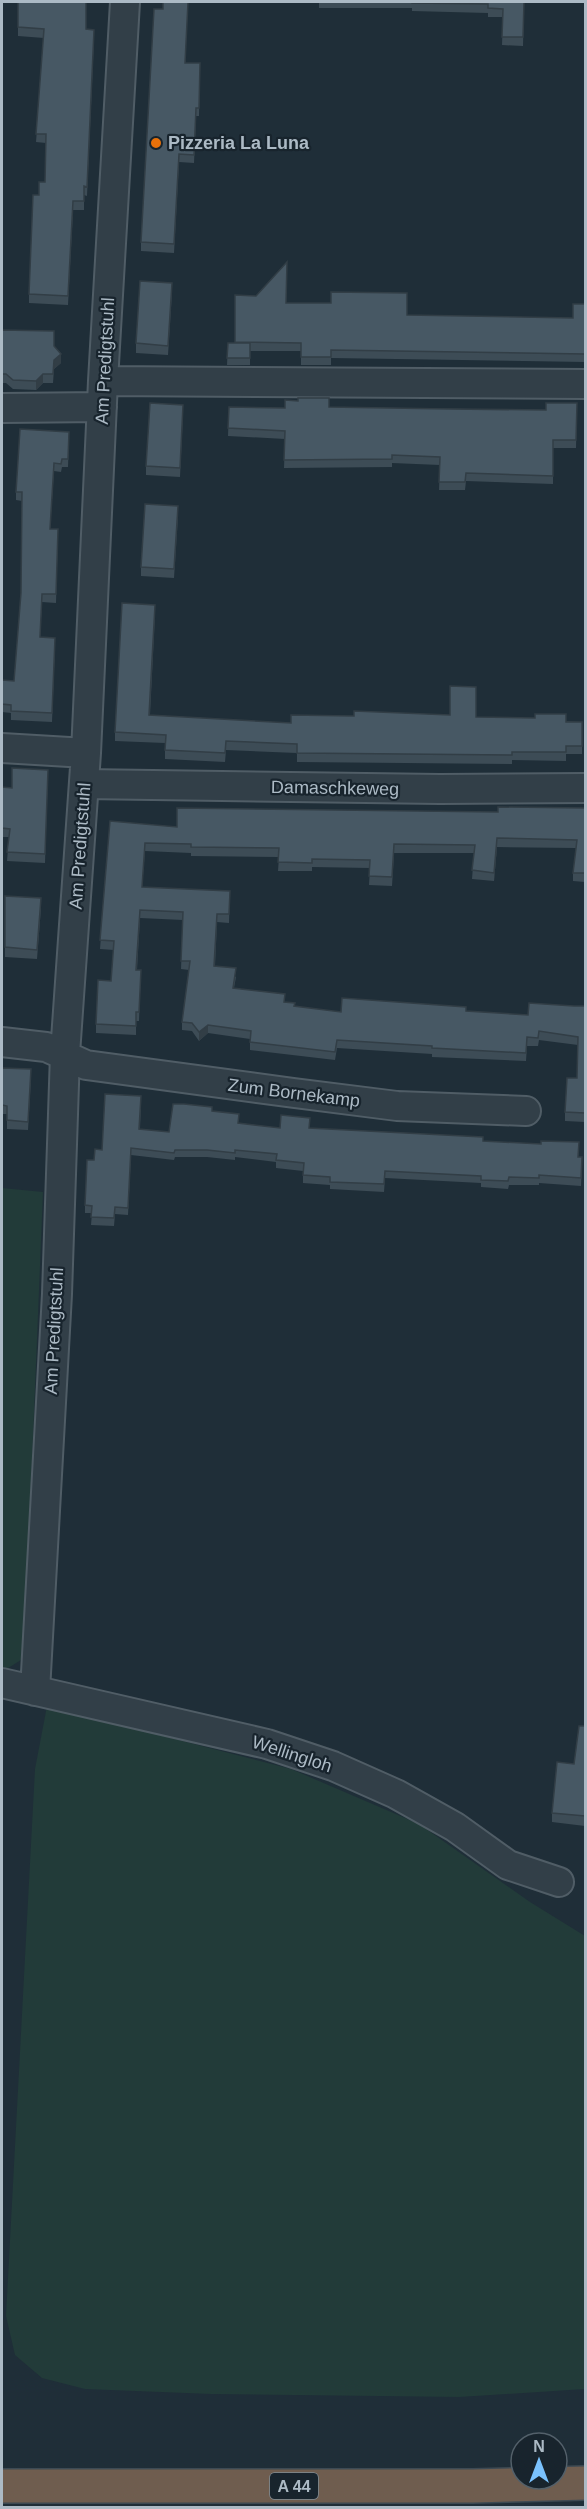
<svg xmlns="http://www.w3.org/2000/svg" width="587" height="2509" viewBox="0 0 587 2509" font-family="Arial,sans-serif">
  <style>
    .green { fill: #223b39 }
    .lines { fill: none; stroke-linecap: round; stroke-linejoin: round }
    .minor-casing { stroke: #505d66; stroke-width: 32 }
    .highway-casing { stroke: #3d4a53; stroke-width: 36 }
    .minor { stroke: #323f48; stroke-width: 28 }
    .highway { stroke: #6f5d4f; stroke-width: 33 }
    .wall { fill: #3d4c56 }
    .shaded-wall { fill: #323e46 }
    .building { fill: #475864; stroke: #323e46; stroke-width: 1.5 }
    .food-dot { fill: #e8710a; stroke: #18242d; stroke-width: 2 }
    .labels { text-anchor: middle; stroke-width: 4.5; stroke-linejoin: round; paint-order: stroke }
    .shield { fill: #18242d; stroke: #808d97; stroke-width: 1.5 }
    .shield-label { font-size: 16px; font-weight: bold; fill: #acbac5 }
    .poi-label { font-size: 18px; font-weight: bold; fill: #acbac5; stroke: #18242d; text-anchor: start }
    .street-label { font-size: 18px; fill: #acbac5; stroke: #18242d }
  </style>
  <rect width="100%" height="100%" fill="#1f2e38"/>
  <path class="green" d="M 2,1188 L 43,1192 L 24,1658 L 5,1670 L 2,1669 Z
    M 47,1706 L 291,1769 L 419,1824 L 530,1902 L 585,1936 L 585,2389 L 459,2397 L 211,2394 L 85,2389 L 42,2378 L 15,2355 L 6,2316 L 35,1769 Z"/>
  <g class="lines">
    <g class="minor-casing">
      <path id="minor" d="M 103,381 L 586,384
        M 2,408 L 102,407
        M 2,748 L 86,753
        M 84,784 L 440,789 L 586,788
        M 2,1042 L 46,1047 L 86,1065 L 294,1093 L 397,1106 L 526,1111
        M 2,1683 L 267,1744 L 333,1766 L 396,1794 L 455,1827 L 508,1865 L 559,1882
        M 35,1691 L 57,1294 L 65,1054 L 86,753 L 103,381 L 125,2"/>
    </g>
    <g class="highway-casing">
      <path id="highway" d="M 2,2486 L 473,2486 L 586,2483"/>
    </g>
    <use href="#minor" class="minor"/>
    <use href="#highway" class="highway"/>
  </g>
  <path class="wall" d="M 2,2 L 86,2 L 86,29 L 94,39 L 87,196 L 84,195 L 84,210 L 73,210 L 68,305 L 29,303 L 29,294 L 39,195 L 45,182 L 46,143 L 36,142 L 44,38 L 18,36 L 18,2 Z
    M 319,2 L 524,2 L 523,46 L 502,45 L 503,17 L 488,17 L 488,13 L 412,11 L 412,8 L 319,8 Z
    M 163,9 L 186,63 L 200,63 L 199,116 L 196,116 L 194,163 L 179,162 L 174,253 L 141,251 L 141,242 Z
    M 172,292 L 168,355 L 136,353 L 136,343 Z
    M 286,303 L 407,315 L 573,318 L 585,304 L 585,362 L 331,358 L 331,365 L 301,365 L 301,351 L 250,351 L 250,365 L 227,365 L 228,343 L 235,343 Z
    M 2,330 L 54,347 L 61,363 L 54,369 L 53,383 L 43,383 L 36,390 L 13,389 L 6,383 L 2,383 Z
    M 577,403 L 576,448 L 553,448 L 553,484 L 466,481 L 465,490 L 439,490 L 440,465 L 392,463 L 392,467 L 284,468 L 285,439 L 228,436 L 229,407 L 285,408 L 329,407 L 546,410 Z
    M 183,414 L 180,477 L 146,475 L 146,466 Z
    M 69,440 L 68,467 L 62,467 L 61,472 L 54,471 L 50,529 L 58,529 L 56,603 L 42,602 L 40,637 L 55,646 L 52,722 L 11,720 L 11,713 L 2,712 L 2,680 L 14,681 L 21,593 L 22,501 L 16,500 L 16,492 Z
    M 178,516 L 174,578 L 141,576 L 141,567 Z
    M 155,614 L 150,715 L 291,723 L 476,717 L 582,722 L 582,754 L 566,754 L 566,761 L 512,760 L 512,764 L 297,762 L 297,753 L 226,750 L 225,762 L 165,759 L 165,743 L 115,741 L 115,732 Z
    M 48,770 L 45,863 L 7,861 L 9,837 L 2,837 L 2,787 L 12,788 Z
    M 585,808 L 585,882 L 573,881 L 573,873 L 576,848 L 497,847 L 494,881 L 472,879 L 474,853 L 394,853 L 392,886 L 369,885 L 370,868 L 312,867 L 312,871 L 278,871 L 279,857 L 191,856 L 191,853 L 145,851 L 142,887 L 230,891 L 229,923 L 217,922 L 215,966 L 236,977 L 234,988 L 285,1002 L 295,1007 L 341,1012 L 466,1011 L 528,1015 L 574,1006 L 585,1006 L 585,1122 L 565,1121 L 565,1112 L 577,1078 L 578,1045 L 539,1040 L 538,1046 L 527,1046 L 526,1061 L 432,1057 L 432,1054 L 337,1048 L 335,1060 L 250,1050 L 250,1039 L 208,1033 L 199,1041 L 192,1031 L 182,1030 L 182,1022 L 189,970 L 181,969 L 183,920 L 140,918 L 137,970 L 141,970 L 139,1021 L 136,1021 L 136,1035 L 96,1033 L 96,1024 L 111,981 L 114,950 L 100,949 L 110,821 L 177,827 Z
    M 5,896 L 41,908 L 37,959 L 5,957 Z
    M 2,1068 L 31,1078 L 28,1130 L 7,1129 L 7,1114 L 2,1114 Z
    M 141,1104 L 140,1129 L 169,1132 L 212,1111 L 239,1123 L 280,1128 L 309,1128 L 483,1141 L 579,1157 L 582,1165 L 581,1186 L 539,1183 L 539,1185 L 509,1185 L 508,1189 L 481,1187 L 481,1183 L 385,1178 L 384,1192 L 330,1189 L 330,1185 L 303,1183 L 303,1171 L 276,1168 L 276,1162 L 235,1157 L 235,1160 L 207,1157 L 175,1157 L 174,1160 L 131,1155 L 128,1215 L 115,1214 L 114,1226 L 91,1225 L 92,1213 L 85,1213 L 85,1205 L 94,1160 L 102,1150 Z
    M 585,1726 L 585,1826 L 552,1822 L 552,1813 L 574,1764 Z"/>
  <path class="shaded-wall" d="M 61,354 L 61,363 L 54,369 L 53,383 L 54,360 Z
    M 43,374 L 43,383 L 36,390 L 36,381 Z
    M 497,838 L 497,847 L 494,881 L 494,873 Z
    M 208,1025 L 208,1033 L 199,1041 L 199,1032 Z"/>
  <path class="building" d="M 18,2 L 86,2 L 86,29 L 94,30 L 87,187 L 84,186 L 84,201 L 73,201 L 68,296 L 29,294 L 33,195 L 39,195 L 39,182 L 45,182 L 46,134 L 36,134 L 44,29 L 18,27 Z
    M 163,2 L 188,2 L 185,63 L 200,63 L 199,108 L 196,108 L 194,155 L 179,154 L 174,244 L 141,242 L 154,9 L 163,9 Z
    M 412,2 L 524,2 L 523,37 L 502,37 L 503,9 L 488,8 L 488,4 L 412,3 Z
    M 287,262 L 286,303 L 331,303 L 331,292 L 407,293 L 407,315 L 573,318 L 573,304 L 585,304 L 585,354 L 331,350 L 331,357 L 301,357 L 301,343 L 235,342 L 235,295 L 256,296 Z
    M 140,281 L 172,283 L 168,346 L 136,343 Z
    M 2,330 L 54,331 L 54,346 L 61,354 L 54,360 L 53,374 L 43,374 L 36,381 L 13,380 L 6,374 L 2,374 Z
    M 228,343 L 250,343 L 250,358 L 227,358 Z
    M 298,398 L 329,398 L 329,407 L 450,409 L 546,410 L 546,403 L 577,403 L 576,440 L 553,440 L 553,476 L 466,473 L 465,482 L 439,482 L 440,457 L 392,455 L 392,459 L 284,460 L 285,431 L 228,428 L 229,407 L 285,408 L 285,400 L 298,401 Z
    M 150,403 L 183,405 L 180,468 L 146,466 Z
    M 20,429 L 69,432 L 68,459 L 62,459 L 61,464 L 54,463 L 50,529 L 58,529 L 56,594 L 42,594 L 40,637 L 55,638 L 52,713 L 11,711 L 11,705 L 2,704 L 2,680 L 14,681 L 21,593 L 22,492 L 16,492 Z
    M 145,504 L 178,506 L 174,569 L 141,567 Z
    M 122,603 L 155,605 L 149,715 L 291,723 L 291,715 L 354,716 L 354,711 L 450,715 L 450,686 L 476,687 L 476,717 L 535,718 L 535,714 L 566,714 L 566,722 L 582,722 L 582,746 L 566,746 L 566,752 L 512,752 L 512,755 L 297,753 L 297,744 L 226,741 L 225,753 L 165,750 L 166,735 L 115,732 Z
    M 12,768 L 48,770 L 45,854 L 7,852 L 10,829 L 2,828 L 2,787 L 12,788 Z
    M 498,807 L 585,808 L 585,873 L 573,873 L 577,840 L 497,838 L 494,873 L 472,870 L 475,845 L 394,844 L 392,877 L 369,876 L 370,860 L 312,859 L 312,863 L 278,862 L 279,848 L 191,847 L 191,844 L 145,843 L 142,887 L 230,891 L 229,914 L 217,914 L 214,966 L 236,968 L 233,988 L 285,994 L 284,1002 L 295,1003 L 294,1006 L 341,1012 L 342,998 L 466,1007 L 466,1011 L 528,1015 L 529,1003 L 574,1006 L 585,1006 L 585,1113 L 565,1112 L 567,1078 L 577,1078 L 578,1037 L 539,1031 L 538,1038 L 527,1037 L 526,1053 L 432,1048 L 432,1046 L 337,1040 L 335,1052 L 250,1042 L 251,1031 L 208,1025 L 199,1032 L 192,1023 L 182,1022 L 190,961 L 181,961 L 183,912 L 140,910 L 136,970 L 141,970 L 139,1012 L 136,1012 L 136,1026 L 96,1024 L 98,980 L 111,981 L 114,941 L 100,940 L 110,821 L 177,827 L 177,808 L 498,812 Z
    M 5,896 L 41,898 L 37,950 L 5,947 Z
    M 2,1068 L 31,1069 L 28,1122 L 7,1120 L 7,1106 L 2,1105 Z
    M 105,1094 L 141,1096 L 139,1129 L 169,1132 L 173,1104 L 184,1104 L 212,1107 L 212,1111 L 239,1114 L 238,1123 L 280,1128 L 281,1115 L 310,1118 L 309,1128 L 483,1137 L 483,1141 L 541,1144 L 541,1141 L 579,1142 L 578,1157 L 582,1157 L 581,1178 L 539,1175 L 539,1178 L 509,1177 L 508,1181 L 481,1180 L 481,1176 L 385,1171 L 384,1184 L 330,1182 L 330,1177 L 303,1175 L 304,1163 L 276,1160 L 277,1154 L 235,1150 L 235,1153 L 207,1150 L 175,1150 L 174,1153 L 131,1148 L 128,1208 L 115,1207 L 114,1218 L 91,1217 L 92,1206 L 85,1205 L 87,1160 L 94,1160 L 95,1149 L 102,1150 Z
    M 579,1726 L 585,1726 L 585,1816 L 552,1813 L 557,1762 L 574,1764 Z"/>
  <circle class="food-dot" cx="156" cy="143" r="6"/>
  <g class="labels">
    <rect class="shield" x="270" y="2473" width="48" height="26" rx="4.5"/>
    <g class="shield-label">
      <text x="294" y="2492">A 44</text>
    </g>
    <g class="poi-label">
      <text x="168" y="149">Pizzeria La Luna</text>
    </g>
    <g class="street-label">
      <text transform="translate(105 361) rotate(-87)" y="6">Am Predigtstuhl</text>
      <text transform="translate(335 788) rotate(1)" y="6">Damaschkeweg</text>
      <text transform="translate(80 846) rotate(-86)" y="6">Am Predigtstuhl</text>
      <text transform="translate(294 1093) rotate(7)" y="6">Zum Bornekamp</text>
      <text transform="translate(54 1331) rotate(-87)" y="6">Am Predigtstuhl</text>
      <text transform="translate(292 1754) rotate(18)" y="6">Wellingloh</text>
    </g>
  </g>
  <rect width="587" height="2509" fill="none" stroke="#acbac5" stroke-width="6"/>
  <g transform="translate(539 2461)"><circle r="28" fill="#18242d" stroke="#53606a" stroke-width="1.5"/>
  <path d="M0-4.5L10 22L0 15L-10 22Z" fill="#7ac2fd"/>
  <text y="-9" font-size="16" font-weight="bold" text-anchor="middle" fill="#acbac5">N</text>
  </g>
</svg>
